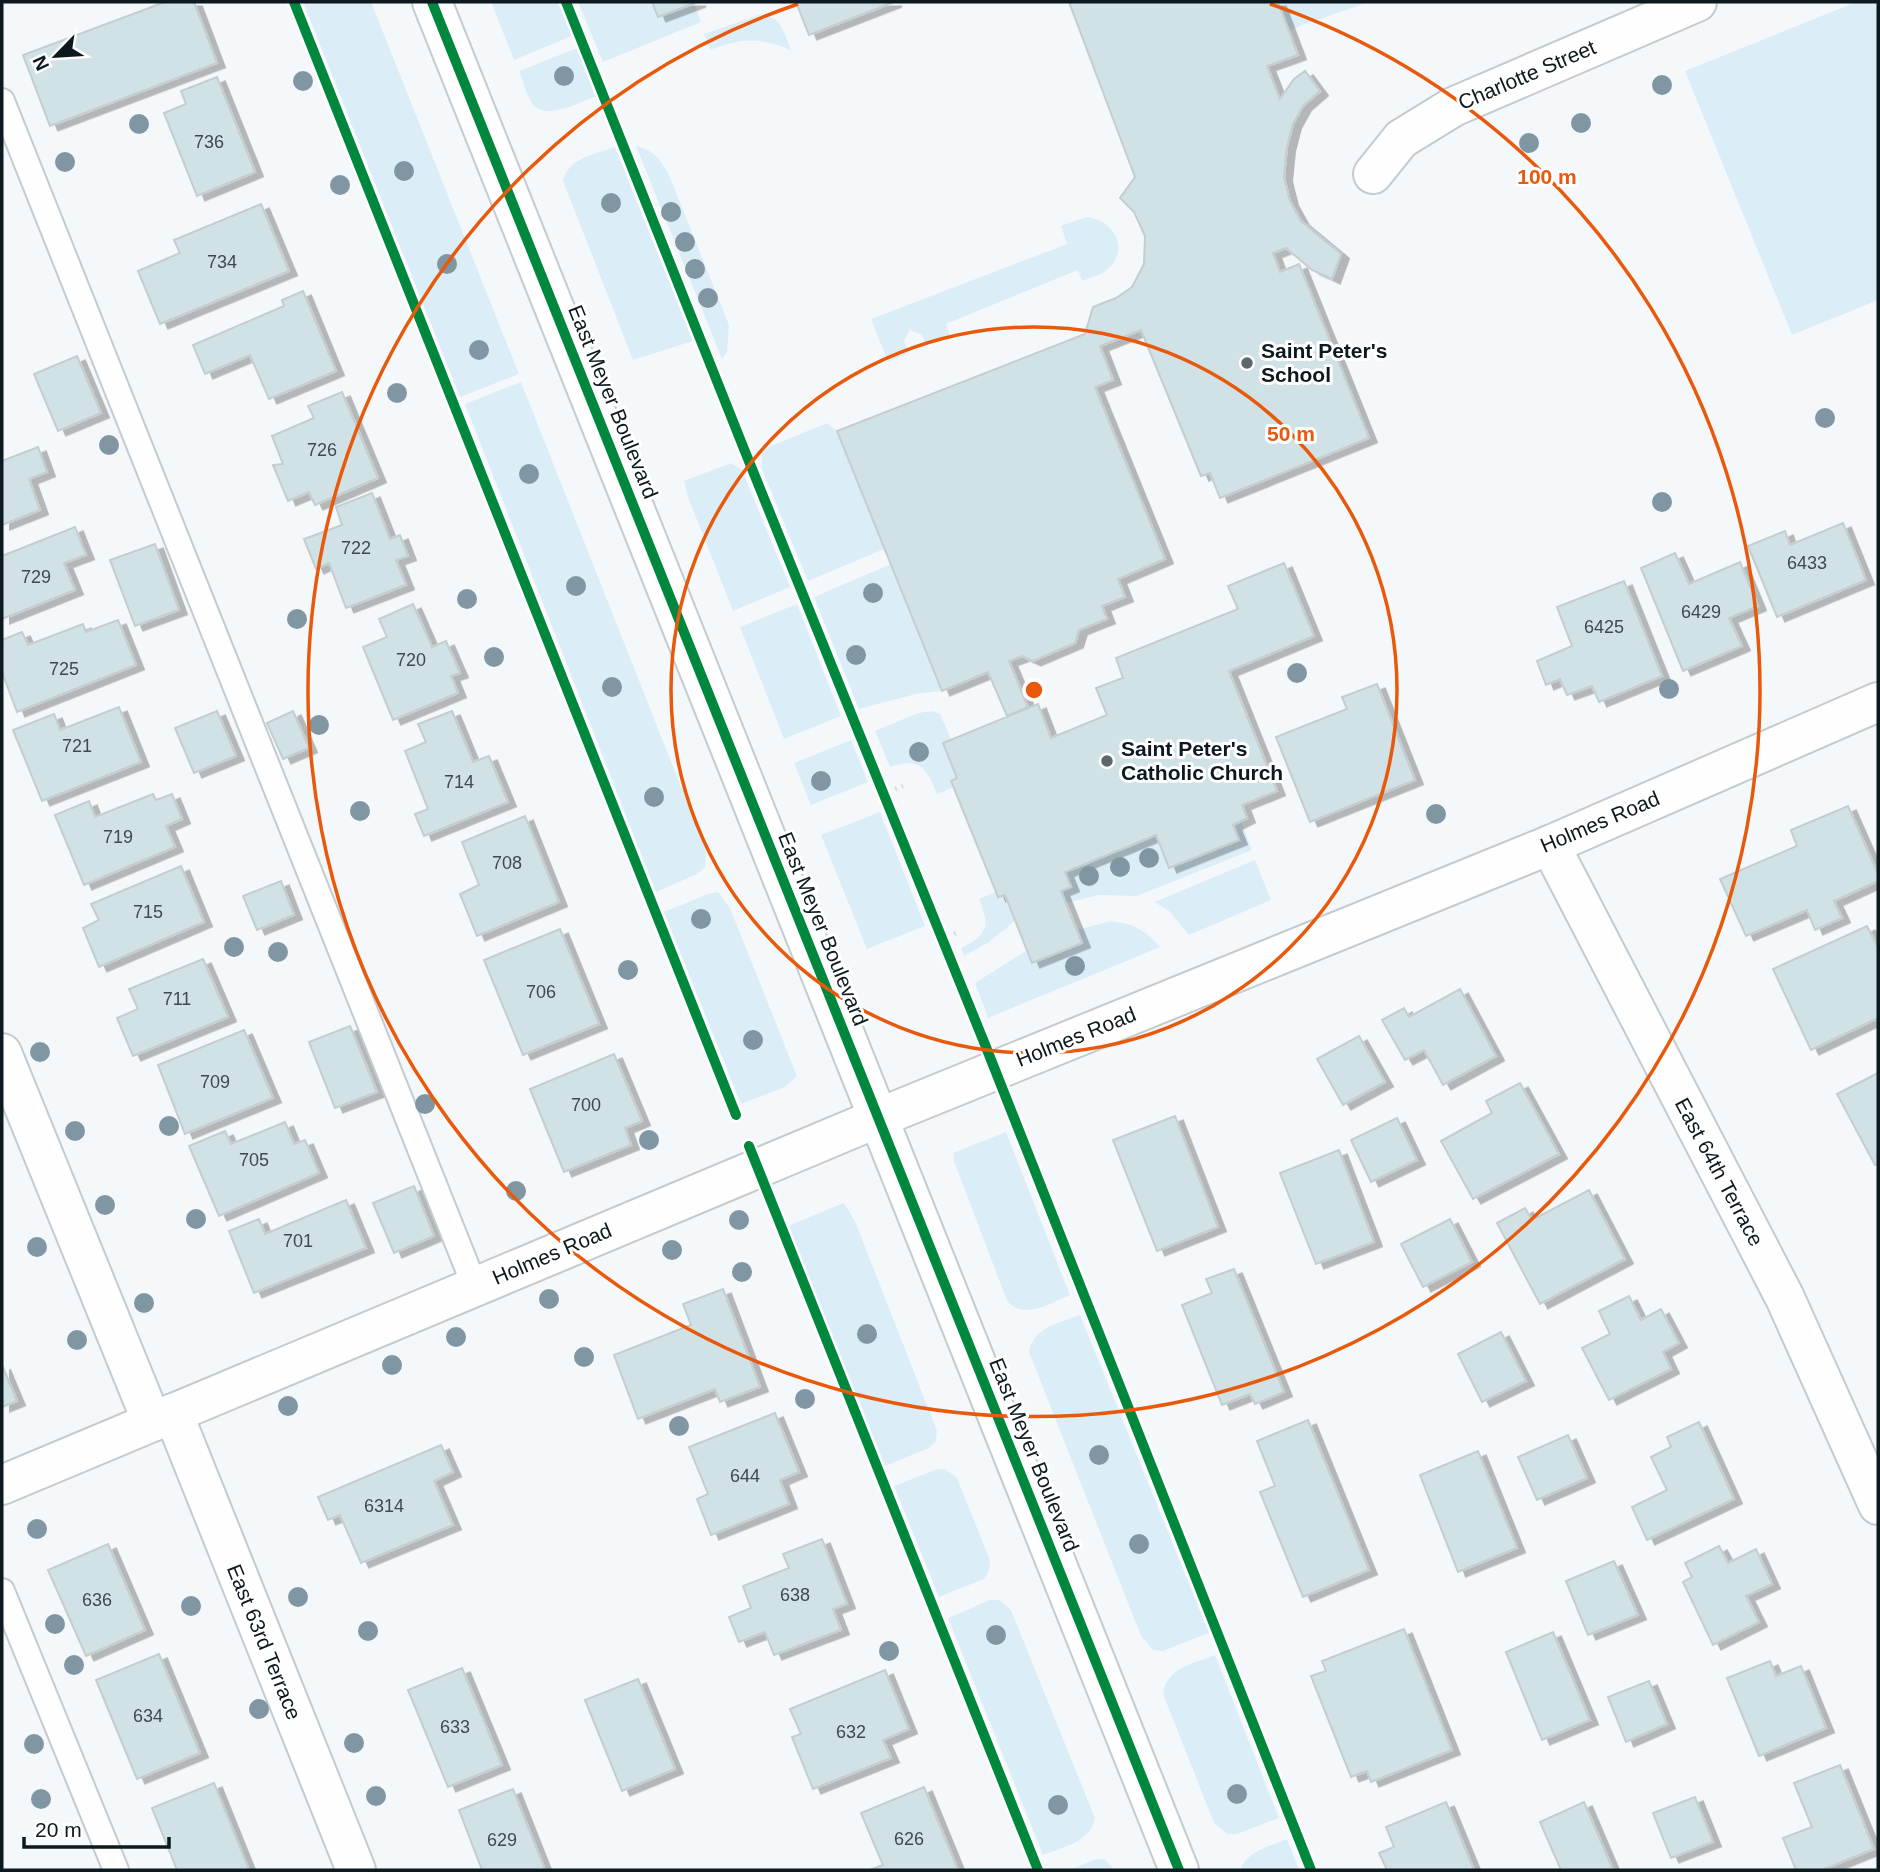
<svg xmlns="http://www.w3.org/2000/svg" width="1880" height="1872" viewBox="0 0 1880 1872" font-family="Helvetica,sans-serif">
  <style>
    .green { fill: #dbeef8 }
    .building { fill: #d0e2e6; stroke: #c4cdcf; stroke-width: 2; filter: url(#shadow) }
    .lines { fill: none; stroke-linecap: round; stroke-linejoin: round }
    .service-casing { stroke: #c4cbd0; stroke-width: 28 }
    .minor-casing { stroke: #c4cbd0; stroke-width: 42 }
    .secondary-casing { stroke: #c4cbd0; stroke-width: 42 }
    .path { stroke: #dadbdc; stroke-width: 4.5; stroke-dasharray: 2 5; stroke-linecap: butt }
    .service { stroke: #fefefe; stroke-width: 24 }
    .minor { stroke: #fefefe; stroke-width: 38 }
    .secondary { stroke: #fefefe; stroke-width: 38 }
    .cycleway-casing { stroke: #fff; stroke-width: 15 }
    .cycleway { stroke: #00873e; stroke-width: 10 }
    .tree { fill: #8097a3 }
    .ring { fill: none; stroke: #e8590c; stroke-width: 3.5 }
    .poi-dot { fill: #5e676c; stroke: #fff; stroke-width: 2.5 }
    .labels { text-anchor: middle; stroke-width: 6; stroke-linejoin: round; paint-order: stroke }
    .number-label { font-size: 18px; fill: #3d4b51 }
    .street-label { font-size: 21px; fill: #0c191f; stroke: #fff }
    .poi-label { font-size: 21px; font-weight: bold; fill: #0c191f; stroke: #fff; text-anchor: start }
    .centre { fill: #e8590c; stroke: #fff; stroke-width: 3.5 }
    .ring-label { font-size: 21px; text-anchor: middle; font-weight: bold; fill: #e8590c; stroke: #fff; stroke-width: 6; stroke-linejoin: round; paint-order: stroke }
  </style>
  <defs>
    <filter id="shadow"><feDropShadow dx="8" dy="4.5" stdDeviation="0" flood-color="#0004"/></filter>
  </defs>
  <rect width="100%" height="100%" fill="#f5f8fa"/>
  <path class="green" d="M 303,2 L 371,2 L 519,374 L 460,397 Z
    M 491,2 L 558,2 L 572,36 L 514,60 Z
    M 578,2 L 652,2 L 658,17 L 694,3 L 701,22 L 603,62 Z
    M 1278,2 L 1369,2 L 1289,30 Z
    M 1856,2 L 1878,2 L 1878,300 L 1792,335 L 1685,71 Z
    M 759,15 C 781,15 784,32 791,50 C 758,37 744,38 710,50 L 704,34 Z
    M 577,48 L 597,96 C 579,102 544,123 531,102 C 526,93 523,81 519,71 Z
    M 636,146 C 654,150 661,160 669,175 L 729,325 L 727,352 L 722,359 Z
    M 615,147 L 693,341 L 633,360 L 563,181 C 568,158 595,154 615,147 Z
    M 1086,217 C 1110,218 1129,244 1112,265 C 1105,274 1093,277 1082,281 L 1078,270 L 946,324 L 950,336 L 926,345 L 922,335 L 910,330 L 904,341 L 909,353 L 888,362 L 871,319 L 1067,244 L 1061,226 Z
    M 521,382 L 706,850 L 705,867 L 697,874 L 656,892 L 465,404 Z
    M 827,423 L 837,431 L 884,549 L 808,581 L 761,467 L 762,453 L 766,448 Z
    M 731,463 L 742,470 L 790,587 L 733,611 L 688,497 L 684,481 Z
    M 891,564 L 942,691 L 916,694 L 859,709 L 814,597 Z
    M 797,604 L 841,716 L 784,739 L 740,627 Z
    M 932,711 L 940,714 L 951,739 L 943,743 L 957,778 L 954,787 L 937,794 C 926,768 921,757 890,767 L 875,731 L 918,713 Z
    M 851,740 L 868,782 L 811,805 L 794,763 Z
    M 880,812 L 925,926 L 867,949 L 821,835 Z
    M 1241,821 L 1252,850 L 1137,896 L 1099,895 L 1066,903 L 1061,891 L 1065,872 L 1156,835 L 1169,868 L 1238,840 L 1233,825 Z
    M 1255,860 L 1271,900 L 1189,935 L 1168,910 L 1154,902 Z
    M 718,892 L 730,908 L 797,1076 L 785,1087 L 741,1104 L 664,912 L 708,894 Z
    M 996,892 L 998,897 L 1005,895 L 1015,921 L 989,942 L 964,956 L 961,948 C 988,936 990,925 979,899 Z
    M 1110,921 C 1133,923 1145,930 1160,947 L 988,1018 L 975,983 L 1027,950 L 1082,943 L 1077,930 Z
    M 1006,1132 L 1070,1295 C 1050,1303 1025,1321 1007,1301 L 954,1161 L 953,1153 Z
    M 844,1203 L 855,1221 L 937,1431 L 936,1441 L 929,1448 L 885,1466 L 788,1226 Z
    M 1080,1315 L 1209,1633 L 1163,1651 L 1153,1650 L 1141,1636 L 1029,1352 C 1033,1327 1059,1323 1080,1315 Z
    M 945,1469 L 957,1478 L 990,1560 L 989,1571 L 984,1579 L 939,1597 L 894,1486 L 935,1470 Z
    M 990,1600 L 1000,1600 L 1011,1610 L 1095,1818 C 1091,1842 1063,1847 1043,1855 L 948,1618 Z
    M 1215,1655 L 1279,1818 L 1237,1834 L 1227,1834 L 1214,1823 L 1163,1694 C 1167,1667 1193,1664 1215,1655 Z
    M 1287,1839 L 1299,1870 L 1240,1870 C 1248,1850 1268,1847 1287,1839 Z
    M 1096,1859 L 1104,1859 L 1115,1870 L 1069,1870 Z"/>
  <path class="building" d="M 165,2 L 194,2 L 217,63 L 50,126 L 23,55 Z
    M 652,2 L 698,2 L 658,17 Z
    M 796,2 L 894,2 L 809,35 Z
    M 1069,2 L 1278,2 L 1298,55 L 1267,66 L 1280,99 L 1294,79 L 1305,71 L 1320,91 L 1303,106 L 1293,124 L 1287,147 L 1284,177 L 1290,201 L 1301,221 L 1341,254 L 1332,279 L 1312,270 L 1286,248 L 1273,253 L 1280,272 L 1299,264 L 1369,438 L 1220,498 L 1210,473 L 1201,476 L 1141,330 L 1100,346 L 1113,380 L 1095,387 L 1165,559 L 1118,579 L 1125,597 L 1102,606 L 1107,619 L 1079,630 L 1075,643 L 1033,661 L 1022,656 L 1009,661 L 1028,707 L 1007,716 L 988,672 L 942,691 L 837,431 L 1085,334 L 1093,307 L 1116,298 L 1132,287 L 1144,264 L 1145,236 L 1134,212 L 1120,198 L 1135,177 Z
    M 217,77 L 255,172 L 197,196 L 164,113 L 186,104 L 181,91 Z
    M 261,204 L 289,271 L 160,324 L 138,271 L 180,253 L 174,240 Z
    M 303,291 L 336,371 L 269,399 L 250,355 L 205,374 L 193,345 L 284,306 L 282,300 Z
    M 77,356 L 101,413 L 58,431 L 34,374 Z
    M 342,392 L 378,478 L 315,505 L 309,492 L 288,501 L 273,465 L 283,464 L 272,436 L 314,418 L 308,406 Z
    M 38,447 L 47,472 L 29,479 L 40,510 L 2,525 L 2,461 Z
    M 372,493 L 390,539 L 400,535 L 408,556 L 396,560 L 406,585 L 346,608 L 329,563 L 316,569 L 304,539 L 342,525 L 336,507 Z
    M 1843,523 L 1866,580 L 1777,617 L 1748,546 L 1785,531 L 1790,545 Z
    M 75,527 L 86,555 L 64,563 L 75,590 L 2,619 L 2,556 Z
    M 155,544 L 179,610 L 135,626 L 110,560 Z
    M 1675,553 L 1689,584 L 1740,562 L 1758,606 L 1729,618 L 1742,646 L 1683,671 L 1641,568 Z
    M 1284,563 L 1314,636 L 1229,671 L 1277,791 L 1242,805 L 1247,818 L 1233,825 L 1239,840 L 1169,868 L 1156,835 L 1065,872 L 1071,887 L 1061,891 L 1082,943 L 1032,963 L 1005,895 L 998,897 L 996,892 L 951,781 L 957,778 L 943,743 L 1038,704 L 1051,738 L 1107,715 L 1096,688 L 1123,678 L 1116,658 L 1238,609 L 1228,586 Z
    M 1624,581 L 1662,676 L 1599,702 L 1592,686 L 1567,695 L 1560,679 L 1546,685 L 1537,661 L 1572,646 L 1557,607 Z
    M 413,604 L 432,647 L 446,641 L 460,673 L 451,676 L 458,693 L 393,720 L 363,647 L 387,637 L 379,619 Z
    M 118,620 L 136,665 L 17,712 L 2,672 L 2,640 L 22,632 L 28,645 L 83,624 L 86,632 Z
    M 1377,684 L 1415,780 L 1310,822 L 1276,737 L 1347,709 L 1342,697 Z
    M 119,707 L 141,762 L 42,801 L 13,730 L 54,714 L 60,730 Z
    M 217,711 L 236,756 L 194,773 L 175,728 Z
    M 293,711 L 309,748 L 283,759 L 267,723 Z
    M 452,711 L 473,762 L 489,756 L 508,802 L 424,836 L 415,814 L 428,809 L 405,751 L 426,742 L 418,724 Z
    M 153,794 L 156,800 L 172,794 L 182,819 L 166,826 L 175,847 L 84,885 L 55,815 L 89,801 L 95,817 Z
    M 1848,806 L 1878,874 L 1878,881 L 1834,901 L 1842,918 L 1815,930 L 1807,910 L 1746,936 L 1720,879 L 1797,846 L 1791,830 Z
    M 525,816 L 559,902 L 477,936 L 460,894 L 479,885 L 462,842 Z
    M 181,866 L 204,922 L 99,967 L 83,928 L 99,920 L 91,904 Z
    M 281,881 L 294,915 L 257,930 L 243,896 Z
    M 1867,926 L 1876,944 L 1878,943 L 1878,1018 L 1811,1050 L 1773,969 Z
    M 560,929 L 599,1024 L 523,1055 L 484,960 Z
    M 203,959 L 228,1017 L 133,1056 L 117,1018 L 138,1009 L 129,989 Z
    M 1460,989 L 1496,1056 L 1443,1085 L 1424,1050 L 1405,1060 L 1382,1020 L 1404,1008 L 1409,1017 Z
    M 350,1026 L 377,1092 L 335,1108 L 309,1042 Z
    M 244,1030 L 273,1098 L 185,1134 L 158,1065 Z
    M 1359,1036 L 1385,1082 L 1343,1105 L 1317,1059 Z
    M 614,1054 L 642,1121 L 625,1128 L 631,1145 L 564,1172 L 530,1089 Z
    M 1878,1073 L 1878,1164 L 1875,1165 L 1837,1094 Z
    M 1520,1083 L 1559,1154 L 1473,1199 L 1441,1141 L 1492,1113 L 1486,1101 Z
    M 1175,1116 L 1218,1227 L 1157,1251 L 1113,1140 Z
    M 1397,1118 L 1417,1160 L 1371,1182 L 1351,1140 Z
    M 285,1122 L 294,1144 L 305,1140 L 319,1173 L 219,1216 L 189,1146 L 225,1131 L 231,1144 Z
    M 1339,1150 L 1374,1242 L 1316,1264 L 1280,1173 Z
    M 414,1186 L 434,1236 L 394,1253 L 373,1203 Z
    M 1589,1190 L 1625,1259 L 1540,1304 L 1497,1223 L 1525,1208 L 1532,1220 Z
    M 346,1200 L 366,1248 L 254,1293 L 229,1231 L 259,1219 L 265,1234 Z
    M 1450,1219 L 1472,1262 L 1423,1287 L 1401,1244 Z
    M 1234,1269 L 1284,1392 L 1255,1404 L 1250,1394 L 1222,1405 L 1182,1305 L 1212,1293 L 1206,1279 Z
    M 723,1289 L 760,1387 L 720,1402 L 715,1389 L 638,1419 L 614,1355 L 691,1325 L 683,1304 Z
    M 1629,1296 L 1641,1320 L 1661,1309 L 1679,1343 L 1663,1352 L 1671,1369 L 1609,1400 L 1582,1348 L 1610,1334 L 1599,1311 Z
    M 1501,1332 L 1526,1381 L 1482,1402 L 1458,1354 Z
    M 2,1365 L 17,1401 L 2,1407 Z
    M 775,1413 L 799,1472 L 780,1480 L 789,1504 L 711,1535 L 697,1499 L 708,1494 L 689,1447 Z
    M 1308,1420 L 1369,1570 L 1303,1597 L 1260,1492 L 1275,1486 L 1257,1441 Z
    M 1699,1422 L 1734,1499 L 1647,1540 L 1632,1507 L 1667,1490 L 1651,1457 L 1671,1447 L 1667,1437 Z
    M 1568,1435 L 1587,1478 L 1537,1500 L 1518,1457 Z
    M 441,1445 L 453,1472 L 434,1481 L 453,1525 L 361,1563 L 340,1515 L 328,1520 L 318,1497 Z
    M 1478,1451 L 1517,1548 L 1458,1572 L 1420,1475 Z
    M 822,1539 L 847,1604 L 833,1609 L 841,1630 L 774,1655 L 765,1632 L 739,1642 L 729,1617 L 751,1608 L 743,1586 L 789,1568 L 783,1554 Z
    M 108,1544 L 145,1630 L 86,1656 L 48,1570 Z
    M 1719,1546 L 1728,1563 L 1756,1549 L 1772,1584 L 1746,1596 L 1759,1622 L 1713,1645 L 1683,1582 L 1692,1577 L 1685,1563 Z
    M 1614,1561 L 1638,1615 L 1588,1635 L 1566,1581 Z
    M 1404,1629 L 1452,1750 L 1371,1782 L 1367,1771 L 1351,1777 L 1311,1676 L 1326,1671 L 1322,1661 Z
    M 1553,1632 L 1590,1720 L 1542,1740 L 1506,1652 Z
    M 159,1654 L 200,1753 L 137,1779 L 96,1680 Z
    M 1770,1661 L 1776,1676 L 1801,1666 L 1826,1728 L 1759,1756 L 1727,1678 Z
    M 462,1668 L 502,1765 L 448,1787 L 408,1690 Z
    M 885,1670 L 909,1729 L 883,1740 L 891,1758 L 813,1789 L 792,1737 L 801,1734 L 790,1709 Z
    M 638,1679 L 675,1769 L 622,1791 L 585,1700 Z
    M 1649,1681 L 1667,1724 L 1626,1742 L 1608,1697 Z
    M 1840,1765 L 1874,1849 L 1822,1870 L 1796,1870 L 1783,1838 L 1812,1827 L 1794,1783 Z
    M 214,1783 L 249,1870 L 177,1870 L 152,1808 Z
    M 924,1787 L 958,1870 L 870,1870 L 883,1865 L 861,1813 Z
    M 513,1789 L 545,1870 L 482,1870 L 459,1810 Z
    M 1695,1797 L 1713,1842 L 1671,1858 L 1653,1813 Z
    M 1446,1802 L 1474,1870 L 1387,1870 L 1379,1853 L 1394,1847 L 1386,1827 Z
    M 1584,1802 L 1613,1870 L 1561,1870 L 1540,1822 Z"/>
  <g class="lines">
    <g class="service-casing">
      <path id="service" d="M 2,101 L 475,1287
        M 2,1591 L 116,1870"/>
    </g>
    <g class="minor-casing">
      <path id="minor" d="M 1373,174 L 1401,139 L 1453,107 L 1697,2
        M 1550,845 L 1785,1298 L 1878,1505
        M 2,1053 L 152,1422
        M 173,1413 L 356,1870"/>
    </g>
    <g class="secondary-casing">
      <path id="secondary" d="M 432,2 L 1179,1870
        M 2,1485 L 878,1118 L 1550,845 L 1878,702"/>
    </g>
    <path class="path" d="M 895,789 L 903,786
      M 954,934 L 960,931"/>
    <use href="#service" class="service"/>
    <use href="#minor" class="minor"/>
    <use href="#secondary" class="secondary"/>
    <g class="cycleway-casing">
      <path id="cycleway" d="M 294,2 L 736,1115
        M 432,2 L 1179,1870
        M 566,2 L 744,449 L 986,1047 L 1311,1870
        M 749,1146 L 1038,1870"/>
    </g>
    <use href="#cycleway" class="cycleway"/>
  </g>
  <g class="tree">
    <circle cx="564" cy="76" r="10"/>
    <circle cx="303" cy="81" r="10"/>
    <circle cx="1662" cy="85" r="10"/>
    <circle cx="1581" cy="123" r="10"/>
    <circle cx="139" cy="124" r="10"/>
    <circle cx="1529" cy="143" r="10"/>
    <circle cx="65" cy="162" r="10"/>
    <circle cx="404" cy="171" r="10"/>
    <circle cx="340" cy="185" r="10"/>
    <circle cx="611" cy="203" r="10"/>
    <circle cx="671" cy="212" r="10"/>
    <circle cx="685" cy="242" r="10"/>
    <circle cx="447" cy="264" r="10"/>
    <circle cx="695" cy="269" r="10"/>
    <circle cx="708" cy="298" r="10"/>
    <circle cx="479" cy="350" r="10"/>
    <circle cx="397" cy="393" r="10"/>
    <circle cx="1825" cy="418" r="10"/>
    <circle cx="109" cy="445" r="10"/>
    <circle cx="529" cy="474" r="10"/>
    <circle cx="1662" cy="502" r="10"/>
    <circle cx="576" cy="586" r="10"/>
    <circle cx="873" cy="593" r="10"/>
    <circle cx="467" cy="599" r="10"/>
    <circle cx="297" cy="619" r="10"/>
    <circle cx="856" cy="655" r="10"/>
    <circle cx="494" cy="657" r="10"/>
    <circle cx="1297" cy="673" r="10"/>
    <circle cx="612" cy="687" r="10"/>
    <circle cx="1669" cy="689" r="10"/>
    <circle cx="319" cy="725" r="10"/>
    <circle cx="919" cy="752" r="10"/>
    <circle cx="821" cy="781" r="10"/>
    <circle cx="654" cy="797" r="10"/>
    <circle cx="360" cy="811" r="10"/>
    <circle cx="1436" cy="814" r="10"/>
    <circle cx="1149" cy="858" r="10"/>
    <circle cx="1120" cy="867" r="10"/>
    <circle cx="1089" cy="876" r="10"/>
    <circle cx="701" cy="919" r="10"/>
    <circle cx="234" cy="947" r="10"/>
    <circle cx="278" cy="952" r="10"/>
    <circle cx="1075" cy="966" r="10"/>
    <circle cx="628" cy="970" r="10"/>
    <circle cx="753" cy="1040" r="10"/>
    <circle cx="40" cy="1052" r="10"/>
    <circle cx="425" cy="1104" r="10"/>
    <circle cx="169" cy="1126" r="10"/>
    <circle cx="75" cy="1131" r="10"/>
    <circle cx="649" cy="1140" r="10"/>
    <circle cx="516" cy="1191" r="10"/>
    <circle cx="105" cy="1205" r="10"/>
    <circle cx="196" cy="1219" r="10"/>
    <circle cx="739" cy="1220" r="10"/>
    <circle cx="37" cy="1247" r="10"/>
    <circle cx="672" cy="1250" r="10"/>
    <circle cx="742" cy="1272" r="10"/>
    <circle cx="549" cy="1299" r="10"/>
    <circle cx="144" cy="1303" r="10"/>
    <circle cx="867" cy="1334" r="10"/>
    <circle cx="456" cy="1337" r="10"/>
    <circle cx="77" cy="1340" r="10"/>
    <circle cx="584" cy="1357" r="10"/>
    <circle cx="392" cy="1365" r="10"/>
    <circle cx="805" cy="1399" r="10"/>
    <circle cx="288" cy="1406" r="10"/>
    <circle cx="679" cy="1426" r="10"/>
    <circle cx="1099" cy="1455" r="10"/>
    <circle cx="37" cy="1529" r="10"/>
    <circle cx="1139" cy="1544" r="10"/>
    <circle cx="298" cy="1597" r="10"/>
    <circle cx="191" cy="1606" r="10"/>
    <circle cx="55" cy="1624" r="10"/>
    <circle cx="368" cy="1631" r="10"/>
    <circle cx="996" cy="1635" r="10"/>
    <circle cx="889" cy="1651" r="10"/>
    <circle cx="74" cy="1665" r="10"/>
    <circle cx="259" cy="1709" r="10"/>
    <circle cx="354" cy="1743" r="10"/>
    <circle cx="34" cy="1744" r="10"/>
    <circle cx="1237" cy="1794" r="10"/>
    <circle cx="376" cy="1796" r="10"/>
    <circle cx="41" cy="1799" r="10"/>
    <circle cx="1058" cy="1805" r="10"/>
  </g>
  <g class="ring">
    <circle cx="1034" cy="690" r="363"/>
    <path d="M1270 4A726 726 0 1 1 798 4"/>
  </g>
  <g class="poi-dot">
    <circle cx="1247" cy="363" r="7"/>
    <circle cx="1107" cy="761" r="7"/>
  </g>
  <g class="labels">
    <g class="number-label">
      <text x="209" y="148">736</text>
      <text x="222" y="268">734</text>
      <text x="322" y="456">726</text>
      <text x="356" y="554">722</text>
      <text x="1807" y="569">6433</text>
      <text x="36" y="583">729</text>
      <text x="1701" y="618">6429</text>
      <text x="1604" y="633">6425</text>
      <text x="411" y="666">720</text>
      <text x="64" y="675">725</text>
      <text x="77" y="752">721</text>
      <text x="459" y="788">714</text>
      <text x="118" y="843">719</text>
      <text x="507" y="869">708</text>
      <text x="148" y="918">715</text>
      <text x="541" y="998">706</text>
      <text x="177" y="1005">711</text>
      <text x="215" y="1088">709</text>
      <text x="586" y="1111">700</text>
      <text x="254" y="1166">705</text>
      <text x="298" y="1247">701</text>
      <text x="745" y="1482">644</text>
      <text x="384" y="1512">6314</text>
      <text x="795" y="1601">638</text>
      <text x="97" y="1606">636</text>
      <text x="148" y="1722">634</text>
      <text x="455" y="1733">633</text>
      <text x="851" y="1738">632</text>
      <text x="909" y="1845">626</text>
      <text x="502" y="1846">629</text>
    </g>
    <g class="street-label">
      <text transform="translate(1527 75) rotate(-23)" y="7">Charlotte Street</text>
      <text transform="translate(613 402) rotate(68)" y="7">East Meyer Boulevard</text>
      <text transform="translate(1600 822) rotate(-23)" y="7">Holmes Road</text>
      <text transform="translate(823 929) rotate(68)" y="7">East Meyer Boulevard</text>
      <text transform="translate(1076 1037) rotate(-22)" y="7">Holmes Road</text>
      <text transform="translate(1719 1172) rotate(62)" y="7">East 64th Terrace</text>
      <text transform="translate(552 1254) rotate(-23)" y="7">Holmes Road</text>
      <text transform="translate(1034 1455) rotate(68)" y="7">East Meyer Boulevard</text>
      <text transform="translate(264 1642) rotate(68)" y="7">East 63rd Terrace</text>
    </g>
    <g class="poi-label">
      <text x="1261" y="358">Saint Peter's<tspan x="1261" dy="24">School</tspan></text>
      <text x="1121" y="756">Saint Peter's<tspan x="1121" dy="24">Catholic Church</tspan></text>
    </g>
  </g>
  <circle cx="1034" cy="690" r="10" class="centre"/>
  <g class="ring-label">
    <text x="1547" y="184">100 m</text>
    <text x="1291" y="441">50 m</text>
  </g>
  <rect width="1880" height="1872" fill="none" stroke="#0c191f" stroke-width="7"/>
  <g transform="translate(56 56) rotate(245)" stroke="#ffffff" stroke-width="5" paint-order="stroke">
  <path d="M0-5L12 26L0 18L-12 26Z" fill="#0c191f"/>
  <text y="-10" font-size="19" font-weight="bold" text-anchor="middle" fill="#0c191f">N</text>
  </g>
  <path d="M24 1837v10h145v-10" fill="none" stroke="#0c191f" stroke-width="3.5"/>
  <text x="35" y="1837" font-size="21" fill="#0c191f" stroke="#ffffff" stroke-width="5" paint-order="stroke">20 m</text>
</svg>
